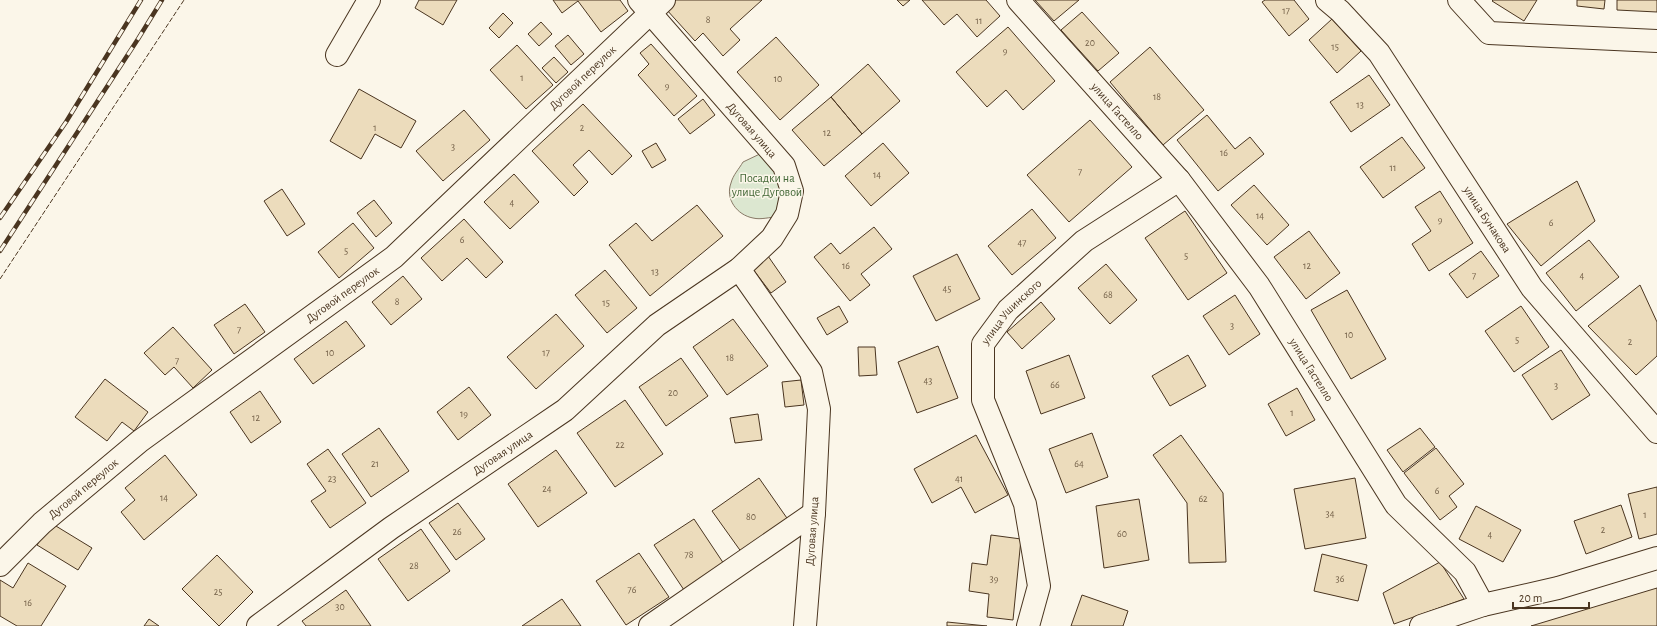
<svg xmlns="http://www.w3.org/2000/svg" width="1657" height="626" viewBox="0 0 1657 626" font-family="'Alegreya Sans',sans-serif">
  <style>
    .green { fill: #dce7d0; stroke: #887966 }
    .building { fill: #ecdcbc; stroke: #4a3520 }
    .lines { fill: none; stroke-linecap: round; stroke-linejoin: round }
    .minor-casing { stroke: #4a3520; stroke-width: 24 }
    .minor { stroke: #fbf6e9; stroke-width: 22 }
    .rail-casing { stroke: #4a3520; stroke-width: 4.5 }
    .rail { stroke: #fbf6e9; stroke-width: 3; stroke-dasharray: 9; stroke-linecap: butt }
    .fence { stroke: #4a3520; stroke-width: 1; stroke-dasharray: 5 2; stroke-linecap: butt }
    .labels { text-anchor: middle; stroke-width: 3; stroke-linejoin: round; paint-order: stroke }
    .number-label { font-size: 10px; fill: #725f47 }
    .street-label { font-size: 12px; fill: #4a3520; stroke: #fbf6e9 }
    .park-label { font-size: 12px; fill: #436837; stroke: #fbf6e9 }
  </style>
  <rect width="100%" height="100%" fill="#fbf6e9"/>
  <path class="green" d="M 764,152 L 787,159 L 778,217 C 769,217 761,220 753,218 C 737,215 725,199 731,183 C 733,175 739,169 743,162 Z"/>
  <path class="building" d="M 419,0 L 457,0 L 443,25 L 415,8 Z
    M 553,0 L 620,0 L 628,11 L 601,32 L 578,1 L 562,13 Z
    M 676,0 L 762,0 L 730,29 L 740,40 L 723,56 L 703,33 L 695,41 L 666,9 Z
    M 897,0 L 910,0 L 903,6 Z
    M 922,0 L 986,0 L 1000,16 L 977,37 L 957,14 L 944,25 Z
    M 1035,0 L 1079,0 L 1054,21 Z
    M 1265,0 L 1294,0 L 1309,19 L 1289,36 L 1262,2 Z
    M 1493,0 L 1537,0 L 1524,21 L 1492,1 Z
    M 1577,0 L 1605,0 L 1604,9 L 1577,6 Z
    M 1617,0 L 1657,0 L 1657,12 L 1617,10 Z
    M 1082,12 L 1119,53 L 1098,71 L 1061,30 Z
    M 503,13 L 513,23 L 499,38 L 489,28 Z
    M 1332,19 L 1361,51 L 1337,73 L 1309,40 Z
    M 541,22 L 552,34 L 539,46 L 528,34 Z
    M 1008,27 L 1055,81 L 1023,110 L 1006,90 L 987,107 L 956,72 Z
    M 568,35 L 584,54 L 571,65 L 555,46 Z
    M 776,37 L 819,85 L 780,120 L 737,72 Z
    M 651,44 L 697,96 L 674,116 L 638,75 L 649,64 L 640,53 Z
    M 517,45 L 553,85 L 526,109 L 490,70 Z
    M 1150,47 L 1204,110 L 1163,145 L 1110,82 Z
    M 554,57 L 568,72 L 556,83 L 542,68 Z
    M 868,64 L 900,101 L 862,134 L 831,97 Z
    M 1369,75 L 1390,105 L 1351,132 L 1330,102 Z
    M 359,89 L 416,121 L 401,148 L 375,134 L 361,159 L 330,141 Z
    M 831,97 L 862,134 L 824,166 L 792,130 Z
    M 703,99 L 715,115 L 690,134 L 678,119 Z
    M 583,104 L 632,156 L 612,175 L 589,150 L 573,165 L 588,182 L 574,196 L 532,151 Z
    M 464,110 L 490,140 L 443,181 L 416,151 Z
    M 1207,115 L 1235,149 L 1250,137 L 1264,154 L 1218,191 L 1177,140 Z
    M 1090,120 L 1132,167 L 1069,222 L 1027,175 Z
    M 1402,137 L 1425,168 L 1383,198 L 1360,167 Z
    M 656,143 L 666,160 L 652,168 L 642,151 Z
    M 883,143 L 909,173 L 871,206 L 845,176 Z
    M 514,174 L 539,202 L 510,229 L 484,202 Z
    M 1577,181 L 1595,221 L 1541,266 L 1507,224 Z
    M 1254,185 L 1289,225 L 1267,245 L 1231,205 Z
    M 282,189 L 305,224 L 287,236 L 264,201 Z
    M 1440,191 L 1473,243 L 1429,271 L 1412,244 L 1431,231 L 1415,207 Z
    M 374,200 L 392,223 L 376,237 L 357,213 Z
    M 697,205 L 723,236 L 650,296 L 609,245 L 636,223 L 652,241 Z
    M 1032,209 L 1056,238 L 1012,275 L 988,246 Z
    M 1185,211 L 1227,273 L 1188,300 L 1145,238 Z
    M 464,219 L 503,262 L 486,278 L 467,258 L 442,281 L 421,258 Z
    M 353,223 L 374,248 L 339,278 L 318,252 Z
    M 874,227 L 892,249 L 861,274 L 870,285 L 850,301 L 814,257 L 831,243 L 840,254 Z
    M 1309,231 L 1340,273 L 1306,299 L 1274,257 Z
    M 1589,240 L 1619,277 L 1576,311 L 1546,273 Z
    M 1481,251 L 1499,276 L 1467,298 L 1449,274 Z
    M 957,254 L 980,299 L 936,321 L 913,276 Z
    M 768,256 L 786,282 L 771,293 L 752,268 Z
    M 1106,264 L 1137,300 L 1110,324 L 1078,288 Z
    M 605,270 L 637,308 L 607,333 L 575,295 Z
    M 403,276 L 422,299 L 391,325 L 372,302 Z
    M 1640,285 L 1657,322 L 1657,356 L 1636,375 L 1588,326 Z
    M 1347,290 L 1386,359 L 1351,379 L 1311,310 Z
    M 1235,295 L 1260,334 L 1229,355 L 1203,316 Z
    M 1041,302 L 1055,319 L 1022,349 L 1007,332 Z
    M 245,304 L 265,332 L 234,354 L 214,325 Z
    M 839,306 L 848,322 L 827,335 L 817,318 Z
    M 1521,306 L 1549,347 L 1514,372 L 1485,331 Z
    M 556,314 L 584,346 L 536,389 L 507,357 Z
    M 733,319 L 768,366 L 727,395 L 693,347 Z
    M 346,321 L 365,346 L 313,384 L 294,359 Z
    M 173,327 L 212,370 L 193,388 L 174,367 L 165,375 L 144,353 Z
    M 938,346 L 958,398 L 917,413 L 898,362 Z
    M 858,347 L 875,347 L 877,375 L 859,376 Z
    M 1561,350 L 1590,395 L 1552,420 L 1522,375 Z
    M 1069,355 L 1085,398 L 1041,414 L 1026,371 Z
    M 1188,355 L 1206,386 L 1170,406 L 1152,376 Z
    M 681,358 L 708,396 L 666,426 L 639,387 Z
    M 105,379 L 148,412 L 134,431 L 122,422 L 107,441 L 75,417 Z
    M 801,380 L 804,405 L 785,407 L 782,382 Z
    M 469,387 L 491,415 L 458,440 L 437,412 Z
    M 1297,388 L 1315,420 L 1286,436 L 1268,404 Z
    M 260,391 L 281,422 L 251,443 L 230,412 Z
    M 625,400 L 663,454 L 615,487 L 577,433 Z
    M 758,414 L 762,440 L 735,443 L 730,418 Z
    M 379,428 L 409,471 L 371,497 L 342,454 Z
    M 1420,428 L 1435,447 L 1403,472 L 1387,450 Z
    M 1092,433 L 1108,477 L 1066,493 L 1049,449 Z
    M 976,435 L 1008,495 L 975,513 L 961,487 L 932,503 L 914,469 Z
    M 1181,435 L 1223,493 L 1226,562 L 1189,563 L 1187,503 L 1153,455 Z
    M 1436,448 L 1464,484 L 1449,496 L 1457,507 L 1440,520 L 1404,473 Z
    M 328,449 L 366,503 L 330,528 L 311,501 L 326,491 L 307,464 Z
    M 556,450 L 587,493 L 538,527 L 508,484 Z
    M 165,455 L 197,495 L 144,540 L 121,512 L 135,500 L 125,488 Z
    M 759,478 L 789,521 L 742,553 L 712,511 Z
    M 1355,478 L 1366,538 L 1305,549 L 1294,489 Z
    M 1657,487 L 1657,534 L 1639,539 L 1628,494 Z
    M 1139,499 L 1149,560 L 1104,568 L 1096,506 Z
    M 458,503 L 485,539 L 456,560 L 429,523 Z
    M 1621,505 L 1632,537 L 1586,554 L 1574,521 Z
    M 1476,506 L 1521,530 L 1503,562 L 1459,539 Z
    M 694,519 L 724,564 L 684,590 L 654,545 Z
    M 51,523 L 92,548 L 78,570 L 37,545 Z
    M 421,529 L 450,571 L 408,601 L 378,559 Z
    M 991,535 L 1021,539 L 1013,620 L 987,617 L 989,594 L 969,591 L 972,563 L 987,565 Z
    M 639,553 L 669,597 L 626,625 L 596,581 Z
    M 1322,554 L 1367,565 L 1358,601 L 1314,591 Z
    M 217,555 L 253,592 L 219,626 L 182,589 Z
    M 1440,562 L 1464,599 L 1394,624 L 1383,593 Z
    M 28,563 L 66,586 L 41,626 L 17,626 L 0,616 L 0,580 L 13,588 Z
    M 1657,588 L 1657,626 L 1531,626 Z
    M 346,590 L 371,626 L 306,626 L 302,621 Z
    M 1082,595 L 1128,611 L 1123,626 L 1071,626 Z
    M 562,599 L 581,626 L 522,626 Z
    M 149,619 L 159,626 L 144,626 Z
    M 947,622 L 987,626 L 947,626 Z"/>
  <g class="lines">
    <g class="minor-casing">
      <g id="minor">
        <path id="s1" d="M 1018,0 L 1179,180 L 1259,286 L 1396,505 L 1465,572 L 1483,605 L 1558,588 L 1657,558"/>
        <path id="s2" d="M 1327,0 L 1340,11 L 1379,53 L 1532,288 L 1657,432"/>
        <path d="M 1459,0 L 1489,33 L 1657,41"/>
        <path d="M 337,55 L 369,0"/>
        <path d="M 739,269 L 811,372 L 819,409 L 814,513 L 805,626"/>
        <path id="s3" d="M 0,565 L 42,523 L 140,441 L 394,257 L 664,0"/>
        <path id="s4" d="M 258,626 L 391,528 L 565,410 L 657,325 L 739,269 L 772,238 L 787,214 L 792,191 L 784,166 L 639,0"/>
        <path d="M 650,626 L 814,513"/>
        <path id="s5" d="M 1028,626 L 1039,586 L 1025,504 L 983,400 L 983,344 L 1008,310 L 1084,241 L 1179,180"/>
        <path d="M 1421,626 L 1483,605"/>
      </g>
    </g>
    <use href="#minor" class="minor"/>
    <g class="rail-casing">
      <path id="rail" d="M 0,218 L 66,122 L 141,0
        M 0,251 L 138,39 L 162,0"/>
    </g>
    <use href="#rail" class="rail"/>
    <path class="fence" d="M 0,279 L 184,0"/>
  </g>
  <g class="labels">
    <g class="number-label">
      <text x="1286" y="14">17</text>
      <text x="708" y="23">8</text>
      <text x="979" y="24">11</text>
      <text x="1090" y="46">20</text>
      <text x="1335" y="50">15</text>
      <text x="1005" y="54">9</text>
      <text x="522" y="81">1</text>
      <text x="778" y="82">10</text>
      <text x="667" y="89">9</text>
      <text x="1157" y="100">18</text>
      <text x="1360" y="108">13</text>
      <text x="375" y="131">1</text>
      <text x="582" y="131">2</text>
      <text x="827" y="136">12</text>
      <text x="453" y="150">3</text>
      <text x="1224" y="156">16</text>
      <text x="1393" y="171">11</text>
      <text x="1080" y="175">7</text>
      <text x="877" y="178">14</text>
      <text x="512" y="206">4</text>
      <text x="1260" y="219">14</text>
      <text x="1440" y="223">9</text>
      <text x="1551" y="226">6</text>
      <text x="462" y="243">6</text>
      <text x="1022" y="246">47</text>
      <text x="346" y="254">5</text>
      <text x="1186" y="259">5</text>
      <text x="846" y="269">16</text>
      <text x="1307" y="269">12</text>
      <text x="655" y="275">13</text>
      <text x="1474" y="279">7</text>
      <text x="1582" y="279">4</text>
      <text x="947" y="292">45</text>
      <text x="1108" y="298">68</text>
      <text x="397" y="305">8</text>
      <text x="606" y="306">15</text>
      <text x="1232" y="329">3</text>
      <text x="239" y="333">7</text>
      <text x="1349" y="338">10</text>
      <text x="1517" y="343">5</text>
      <text x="1630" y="345">2</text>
      <text x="330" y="356">10</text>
      <text x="546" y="356">17</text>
      <text x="730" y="361">18</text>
      <text x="177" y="364">7</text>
      <text x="928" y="384">43</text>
      <text x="1055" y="388">66</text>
      <text x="1556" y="389">3</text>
      <text x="673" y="396">20</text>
      <text x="1292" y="416">1</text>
      <text x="464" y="417">19</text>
      <text x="256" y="421">12</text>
      <text x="620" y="448">22</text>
      <text x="375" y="467">21</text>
      <text x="1079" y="467">64</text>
      <text x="332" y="482">23</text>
      <text x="959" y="482">41</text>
      <text x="547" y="492">24</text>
      <text x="1437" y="494">6</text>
      <text x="164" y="501">14</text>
      <text x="1203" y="502">62</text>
      <text x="1330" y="517">34</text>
      <text x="1645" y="518">1</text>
      <text x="751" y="520">80</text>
      <text x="1603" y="533">2</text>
      <text x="457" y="535">26</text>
      <text x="1122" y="537">60</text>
      <text x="1490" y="538">4</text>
      <text x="689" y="558">78</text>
      <text x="414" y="569">28</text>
      <text x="994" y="582">39</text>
      <text x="1340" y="582">36</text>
      <text x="632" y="593">76</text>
      <text x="218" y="595">25</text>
      <text x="28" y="606">16</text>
      <text x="340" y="610">30</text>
    </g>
    <g class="street-label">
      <text dy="4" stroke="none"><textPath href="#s3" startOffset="761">Дуговой переулок</textPath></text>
      <text dy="4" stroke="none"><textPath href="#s1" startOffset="149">улица Гастелло</textPath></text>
      <text transform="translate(752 130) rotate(49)" y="4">Дуговая улица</text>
      <text dy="4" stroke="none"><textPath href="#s2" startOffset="273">улица Бунакова</textPath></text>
      <text dy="4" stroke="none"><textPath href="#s3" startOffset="437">Дуговой переулок</textPath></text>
      <text dy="4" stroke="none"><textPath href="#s5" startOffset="336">улица Ушинского</textPath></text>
      <text dy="4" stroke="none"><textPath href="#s1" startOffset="473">улица Гастелло</textPath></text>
      <text dy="4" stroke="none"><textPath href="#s4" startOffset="300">Дуговая улица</textPath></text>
      <text dy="4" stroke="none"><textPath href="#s3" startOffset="113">Дуговой переулок</textPath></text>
      <text transform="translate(812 531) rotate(-86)" y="4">Дуговая улица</text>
    </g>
    <g class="park-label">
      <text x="767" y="182">Посадки на<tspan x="767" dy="14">улице Дуговой</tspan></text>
    </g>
  </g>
  <path d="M1513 602v6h76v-6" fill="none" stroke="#4a3520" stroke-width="2"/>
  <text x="1519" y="602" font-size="12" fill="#4a3520" stroke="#fbf6e9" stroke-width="3" paint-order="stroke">20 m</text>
</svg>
